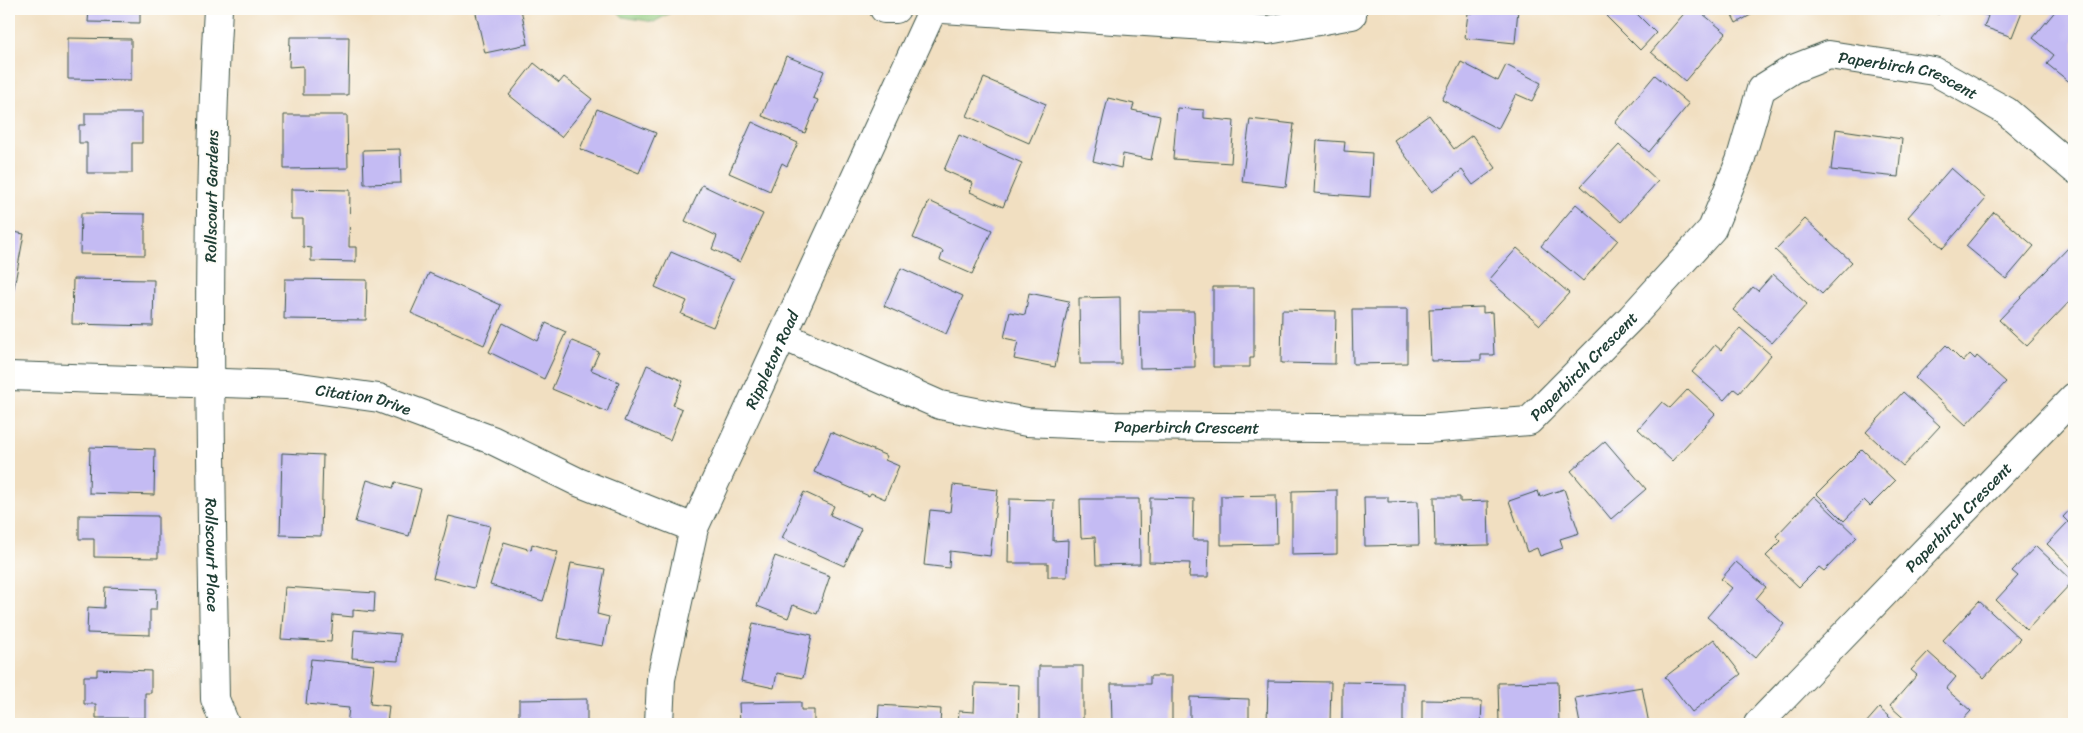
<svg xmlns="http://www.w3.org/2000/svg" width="2083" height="733" viewBox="0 0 2083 733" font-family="Sriracha,sans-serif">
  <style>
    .green { fill: #93cb7f; stroke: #59845a }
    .building { fill: #c4bbf3 }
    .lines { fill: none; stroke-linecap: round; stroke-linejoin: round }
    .minor-casing { stroke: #3e5549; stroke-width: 30 }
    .minor { stroke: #fff; stroke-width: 28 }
    .labels { text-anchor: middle; stroke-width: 4; stroke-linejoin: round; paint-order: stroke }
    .street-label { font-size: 16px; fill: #1f3d34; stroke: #fdfcf7 }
  </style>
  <rect width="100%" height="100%" fill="#fdfcf7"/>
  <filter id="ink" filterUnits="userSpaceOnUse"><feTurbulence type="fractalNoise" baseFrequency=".02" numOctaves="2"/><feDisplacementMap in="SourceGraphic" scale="10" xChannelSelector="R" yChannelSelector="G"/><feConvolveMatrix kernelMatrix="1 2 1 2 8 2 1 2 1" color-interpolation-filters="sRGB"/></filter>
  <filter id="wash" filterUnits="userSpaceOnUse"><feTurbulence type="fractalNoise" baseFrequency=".0096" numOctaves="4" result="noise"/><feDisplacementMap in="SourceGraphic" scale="20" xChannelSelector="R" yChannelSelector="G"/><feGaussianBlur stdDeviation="1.12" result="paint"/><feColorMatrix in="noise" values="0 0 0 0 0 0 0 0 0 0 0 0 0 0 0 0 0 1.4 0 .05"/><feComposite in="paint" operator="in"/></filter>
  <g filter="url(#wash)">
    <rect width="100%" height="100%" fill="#f1dfc1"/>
    <path class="green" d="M 615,9 L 677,9 L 654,22 L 623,17 Z"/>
    <g id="blocks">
      <path class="building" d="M 89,9 L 140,9 L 140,23 L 88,22 Z
        M 475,9 L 521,9 L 528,44 L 485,53 Z
        M 1474,9 L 1518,9 L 1515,43 L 1465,38 L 1468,13 L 1473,13 Z
        M 1615,9 L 1632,9 L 1656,33 L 1640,50 L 1607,17 Z
        M 1688,9 L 1697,9 L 1726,33 L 1685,81 L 1651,52 Z
        M 1729,9 L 1762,9 L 1736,23 Z
        M 1908,9 L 1939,9 L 1939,14 Z
        M 1970,9 L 2023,9 L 2012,37 L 1984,27 L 1988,16 Z
        M 2057,9 L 2070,9 L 2074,12 L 2074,81 L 2072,84 L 2047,64 L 2054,55 L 2033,38 Z
        M 290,37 L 349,37 L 348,95 L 303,95 L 303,66 L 289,67 Z
        M 68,38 L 131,39 L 131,80 L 68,79 Z
        M 786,56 L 824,71 L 813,98 L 818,100 L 805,133 L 762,116 Z
        M 1461,62 L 1498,81 L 1506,65 L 1541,83 L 1532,101 L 1516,94 L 1498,129 L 1442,100 Z
        M 534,63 L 559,83 L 564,77 L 592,99 L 561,137 L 509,95 Z
        M 1655,75 L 1689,104 L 1649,152 L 1615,123 Z
        M 984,78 L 1046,104 L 1029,143 L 967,116 Z
        M 1108,98 L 1134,104 L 1132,110 L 1160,116 L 1151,160 L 1123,154 L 1121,168 L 1093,161 Z
        M 1177,108 L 1204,110 L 1204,118 L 1234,121 L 1231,163 L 1173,159 Z
        M 597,109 L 656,133 L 639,173 L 580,149 Z
        M 85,113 L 142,113 L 142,143 L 132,143 L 132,173 L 87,173 L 87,143 L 79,143 L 79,125 L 85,125 Z
        M 284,115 L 347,115 L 348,168 L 284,169 Z
        M 1429,115 L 1454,149 L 1472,135 L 1496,168 L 1473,185 L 1462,170 L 1432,192 L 1394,140 Z
        M 1250,119 L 1294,124 L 1286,187 L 1242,182 Z
        M 752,122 L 798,143 L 787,166 L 782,163 L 770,191 L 729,173 Z
        M 1836,129 L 1902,139 L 1898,177 L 1831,170 Z
        M 959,135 L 1022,163 L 1003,207 L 970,192 L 973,183 L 944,170 Z
        M 1317,140 L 1345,142 L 1344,151 L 1372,153 L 1370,197 L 1314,193 Z
        M 1619,145 L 1658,181 L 1621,222 L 1581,186 Z
        M 400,149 L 401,183 L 364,184 L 363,150 Z
        M 1951,168 L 1986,199 L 1943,248 L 1908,217 Z
        M 702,185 L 763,214 L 740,262 L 712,249 L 717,236 L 685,221 Z
        M 291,189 L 350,190 L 349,247 L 356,247 L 356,262 L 311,261 L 311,248 L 303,247 L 303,219 L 291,219 Z
        M 929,201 L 992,230 L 972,274 L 940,260 L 943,251 L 913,238 Z
        M 1576,204 L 1618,240 L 1583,281 L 1541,246 Z
        M 1994,212 L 2034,246 L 2006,279 L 1966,246 Z
        M 81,213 L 145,214 L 145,255 L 80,254 Z
        M 1805,219 L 1852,262 L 1822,294 L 1775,250 Z
        M 9,231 L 24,234 L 10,309 L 9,309 Z
        M 2069,247 L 2074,252 L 2074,301 L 2072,299 L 2027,346 L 1999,320 Z
        M 1517,248 L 1569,293 L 1540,325 L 1489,280 Z
        M 671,252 L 734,279 L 713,327 L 681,314 L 687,301 L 655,287 Z
        M 901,268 L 963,296 L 946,334 L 884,306 Z
        M 429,273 L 501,305 L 484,345 L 411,313 Z
        M 1773,274 L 1807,304 L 1772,343 L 1733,310 L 1753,287 L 1758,291 Z
        M 73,279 L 154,280 L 153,326 L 72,324 Z
        M 285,279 L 367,280 L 366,320 L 284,319 Z
        M 1213,287 L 1254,287 L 1254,358 L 1250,358 L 1250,367 L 1213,367 Z
        M 1029,293 L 1069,301 L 1055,367 L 1014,359 L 1018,341 L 1004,338 L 1010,312 L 1025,315 Z
        M 1120,297 L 1121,364 L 1080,364 L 1079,298 Z
        M 1483,307 L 1483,313 L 1492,312 L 1494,355 L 1481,355 L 1481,360 L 1431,361 L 1429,309 Z
        M 1352,309 L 1407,309 L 1407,363 L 1353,364 Z
        M 1282,310 L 1336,311 L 1335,364 L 1281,363 Z
        M 1139,311 L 1194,311 L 1195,367 L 1140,368 Z
        M 503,323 L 538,341 L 546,323 L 566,332 L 544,379 L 489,352 Z
        M 1740,328 L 1771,355 L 1739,393 L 1734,389 L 1724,400 L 1692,372 L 1715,345 L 1721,350 Z
        M 572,341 L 599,352 L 591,370 L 619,382 L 607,412 L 552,389 Z
        M 1946,345 L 1963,362 L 1970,354 L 1975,359 L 1977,356 L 2006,382 L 1966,425 L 1915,378 Z
        M 647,365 L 683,381 L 673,405 L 682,409 L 670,440 L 624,421 Z
        M 1688,389 L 1715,414 L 1672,461 L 1638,429 L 1662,402 L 1670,408 Z
        M 1903,392 L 1940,426 L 1903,466 L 1866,432 Z
        M 831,432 L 887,456 L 885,460 L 899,466 L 885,499 L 871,493 L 869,496 L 814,472 Z
        M 1605,441 L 1646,489 L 1611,519 L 1571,471 Z
        M 90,447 L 155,449 L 154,495 L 89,493 Z
        M 1862,449 L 1895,481 L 1870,506 L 1864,500 L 1844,521 L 1817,494 Z
        M 282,453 L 323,455 L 321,536 L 280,535 Z
        M 367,480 L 393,488 L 395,482 L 421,489 L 409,536 L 355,522 Z
        M 953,485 L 998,490 L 990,556 L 950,551 L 949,568 L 924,565 L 930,510 L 950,512 Z
        M 1564,489 L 1579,533 L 1560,539 L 1563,548 L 1540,556 L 1537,548 L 1527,552 L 1509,501 L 1538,491 L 1540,497 Z
        M 1337,490 L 1337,554 L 1292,555 L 1292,491 Z
        M 804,492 L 834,506 L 830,515 L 861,529 L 844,566 L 782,538 Z
        M 1276,495 L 1277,544 L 1221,545 L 1221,496 Z
        M 1814,496 L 1857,537 L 1824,571 L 1819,567 L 1799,587 L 1766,556 L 1781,541 L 1776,536 Z
        M 1364,497 L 1388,497 L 1388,502 L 1418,501 L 1419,545 L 1365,546 Z
        M 1434,497 L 1460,497 L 1460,502 L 1488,501 L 1489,545 L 1435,546 Z
        M 1150,498 L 1194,499 L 1193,540 L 1209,540 L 1208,577 L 1189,577 L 1190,563 L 1149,562 Z
        M 1009,499 L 1054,500 L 1053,541 L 1068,540 L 1067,577 L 1048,577 L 1048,563 L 1008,563 Z
        M 1080,499 L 1139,499 L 1140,564 L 1096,565 L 1095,537 L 1081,538 Z
        M 2074,505 L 2074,570 L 2047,544 L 2068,522 L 2063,517 Z
        M 79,515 L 158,516 L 158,558 L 94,557 L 94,539 L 79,539 Z
        M 449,516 L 490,526 L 474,588 L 433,578 Z
        M 504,542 L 531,550 L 532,544 L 558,552 L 543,601 L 490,585 Z
        M 2036,546 L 2073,581 L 2027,630 L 1996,600 L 2018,576 L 2012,571 Z
        M 775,556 L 830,576 L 817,614 L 793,605 L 788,618 L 757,606 Z
        M 1736,562 L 1766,587 L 1756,599 L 1784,624 L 1755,658 L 1707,617 L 1732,588 L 1721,579 Z
        M 571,563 L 605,569 L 597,614 L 609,617 L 603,646 L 557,638 Z
        M 105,587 L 157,589 L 156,610 L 150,610 L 150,635 L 87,633 L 88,607 L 104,608 Z
        M 285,587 L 375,593 L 374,612 L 353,610 L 353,617 L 333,615 L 331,642 L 281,639 Z
        M 1979,601 L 2020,639 L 1984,678 L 1943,640 Z
        M 753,623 L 812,635 L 803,678 L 777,673 L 774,688 L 741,681 Z
        M 354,630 L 400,634 L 398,661 L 352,658 Z
        M 1714,639 L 1741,674 L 1692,712 L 1665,677 Z
        M 1928,652 L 1956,677 L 1946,689 L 1971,711 L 1959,724 L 1910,724 L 1890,706 L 1917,675 L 1911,670 Z
        M 311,659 L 374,665 L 370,704 L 389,706 L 387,724 L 347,724 L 349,708 L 306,704 Z
        M 1039,666 L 1083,666 L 1083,724 L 1039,724 Z
        M 97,669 L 151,671 L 151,693 L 145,693 L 145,718 L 96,718 L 96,704 L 84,704 L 84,676 L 97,676 Z
        M 1150,676 L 1172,676 L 1172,724 L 1112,724 L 1111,684 L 1150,684 Z
        M 1268,681 L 1331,682 L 1330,724 L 1267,724 Z
        M 1342,682 L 1403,683 L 1403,724 L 1342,724 Z
        M 1558,682 L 1559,724 L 1499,724 L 1498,683 Z
        M 975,683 L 1019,685 L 1018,724 L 958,724 L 959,711 L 974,712 Z
        M 1642,687 L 1649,724 L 1580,724 L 1575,698 Z
        M 1190,697 L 1249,699 L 1249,724 L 1190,724 Z
        M 587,699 L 587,724 L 519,724 L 519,700 Z
        M 1422,700 L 1482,701 L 1481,724 L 1422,724 Z
        M 801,702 L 801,710 L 814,710 L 814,724 L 740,724 L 739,703 Z
        M 879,705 L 941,709 L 940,724 L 878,724 Z
        M 1879,708 L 1897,724 L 1865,724 Z"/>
    </g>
  </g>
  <g filter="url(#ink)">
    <use href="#blocks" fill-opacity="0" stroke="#3e5549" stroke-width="1"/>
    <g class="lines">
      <g class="minor-casing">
        <g id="minor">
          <path id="s1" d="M 218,9 C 205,239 211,469 215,699 L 225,724"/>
          <path d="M 884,9 L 896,9"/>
          <path d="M 943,9 L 1268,30 L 1352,15"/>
          <path id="s2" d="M 783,336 L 940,405 L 1027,422 L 1114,426 L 1426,429 L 1529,421 L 1631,318 L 1712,229 L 1740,161 L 1761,89 L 1793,69 L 1829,55 L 1934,71 L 2006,111 L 2074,169"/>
          <path id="s3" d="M 9,376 L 286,385 L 379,398 L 492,440 L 578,482 L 694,528"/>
          <path id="s4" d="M 659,724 L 661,679 L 694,528 L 933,9"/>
          <path id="s5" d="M 1758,724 L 2074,397"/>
        </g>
      </g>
      <use href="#minor" class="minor"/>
    </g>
  </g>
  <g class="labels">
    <g class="street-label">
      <text dy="6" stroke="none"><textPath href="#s2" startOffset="1335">Paperbirch Crescent</textPath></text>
      <text transform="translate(211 196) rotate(-89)" y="6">Rollscourt Gardens</text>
      <text dy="6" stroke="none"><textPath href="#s4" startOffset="385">Rippleton Road</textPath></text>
      <text dy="6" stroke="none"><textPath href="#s2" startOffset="840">Paperbirch Crescent</textPath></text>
      <text dy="6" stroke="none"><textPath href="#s3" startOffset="356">Citation Drive</textPath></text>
      <text dy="6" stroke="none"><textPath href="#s2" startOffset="420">Paperbirch Crescent</textPath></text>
      <text dy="6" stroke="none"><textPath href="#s5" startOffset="288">Paperbirch Crescent</textPath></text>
      <text dy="6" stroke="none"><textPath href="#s1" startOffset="546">Rollscourt Place</textPath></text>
    </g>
  </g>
  <rect width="2083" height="733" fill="none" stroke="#fdfcf7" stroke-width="30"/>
</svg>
